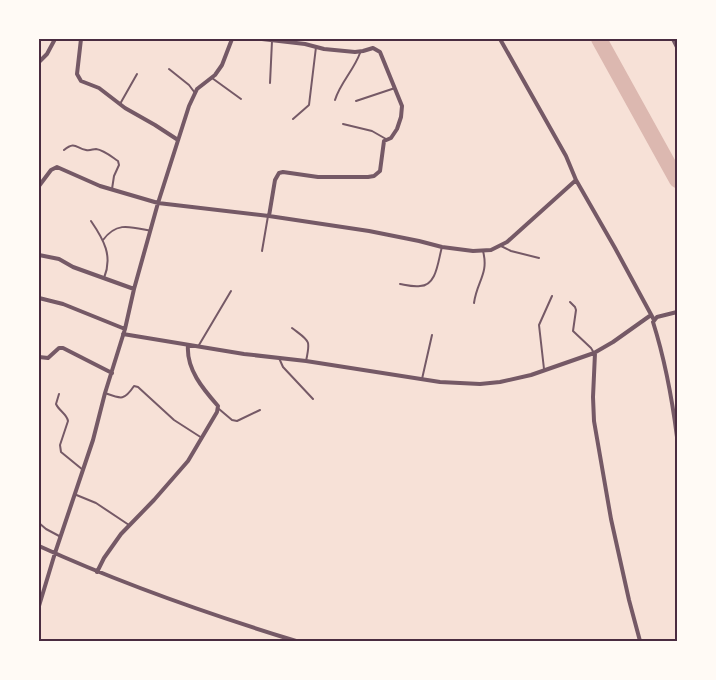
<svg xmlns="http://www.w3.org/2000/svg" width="716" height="680" viewBox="0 0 716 680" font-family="Cabin,sans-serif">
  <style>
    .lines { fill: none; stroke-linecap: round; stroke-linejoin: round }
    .river { stroke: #dcb8b0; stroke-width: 16 }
    .service { stroke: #755966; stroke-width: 2 }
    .minor { stroke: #755966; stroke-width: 4 }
    .neatline { fill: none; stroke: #4a2c40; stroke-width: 2 }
  </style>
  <rect width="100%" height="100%" fill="#f7e1d7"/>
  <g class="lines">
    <path class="river" d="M 599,39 L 677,180"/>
    <path class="service" d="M 169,69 L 189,85 L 195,93
      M 212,78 L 241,99
      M 270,83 L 272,41
      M 335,100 C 340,83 354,70 360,53
      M 356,101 L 395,88
      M 120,104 L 137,74
      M 293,119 L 309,105 L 316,47
      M 343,124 L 372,131 L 386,139
      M 64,150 C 75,141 76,148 86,150 C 90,151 93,149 96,149 C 104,150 112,157 118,161 L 119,165 L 114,176 L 112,189
      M 91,221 C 104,240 113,256 104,278
      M 103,240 C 117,221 131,227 151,231
      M 501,246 L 511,251 L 539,258
      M 262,251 L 268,216
      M 400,284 C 406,285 413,287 420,286 C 437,286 438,260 442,247
      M 570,302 L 575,307 L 576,310 L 573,331 L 591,348 L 594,353
      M 474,303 C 477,281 489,274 483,251
      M 292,328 C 309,341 311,339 306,361
      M 199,345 L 231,291
      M 279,358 L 283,367 L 313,399
      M 544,369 L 539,325 L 552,296
      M 422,379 L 432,335
      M 105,393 C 121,399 124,401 134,386 L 138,387 L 174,420 L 202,438
      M 59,394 L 56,404 C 59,411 67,414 68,421 L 60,445 L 61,452 L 83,470
      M 219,409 L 232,420 L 237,421 L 260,410
      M 74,494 L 96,503 L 129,525
      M 39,523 L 46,529 L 61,537"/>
    <path class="minor" d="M 81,39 L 77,74 L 81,81 L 99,88 L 125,108 L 155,125 L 178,140
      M 262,39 L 305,44 L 324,49 L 355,52 L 363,51 L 373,48 L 380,52 L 402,106 L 401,117 L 397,129 L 391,138 L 384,141 L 380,171 L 374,176 L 368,177 L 318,177 L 283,172 L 279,173 L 275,180 L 269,216
      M 500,39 L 566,156 L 576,180 L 615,248 L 654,320
      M 673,39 L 677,47
      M 39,62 L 47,54 L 55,39
      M 39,186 L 51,170 L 57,167 L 100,186 L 158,203 L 269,216 L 369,231 L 419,241 L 442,247 L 473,251 L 491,250 L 507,242 L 576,180
      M 39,255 L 59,259 L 73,267 L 134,289
      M 39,298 L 63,304 L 125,329
      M 677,312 L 657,317 L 653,322 C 665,360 672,398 677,437
      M 123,334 L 244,354 L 306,361 L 440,382 L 480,384 L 500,382 L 531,375 L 594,353 L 613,342 L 651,315
      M 595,353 L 593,397 L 594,421 L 611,519 L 629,600 L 640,641
      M 39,357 L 48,358 L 59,348 L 63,348 L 112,373
      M 39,546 C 122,584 208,614 296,641
      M 97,572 L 104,558 L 121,534 L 154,500 L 188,461 L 217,412 L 218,406 C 203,389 186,369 188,345
      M 39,606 L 55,553 L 93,440 L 105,393 L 125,329 L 134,289 L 158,203 L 189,106 L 197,89 L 215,75 L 222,65 L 232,39"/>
  </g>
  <rect width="716" height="680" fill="none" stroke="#fffaf5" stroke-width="81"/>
  <rect x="40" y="40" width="636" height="600" class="neatline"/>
</svg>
